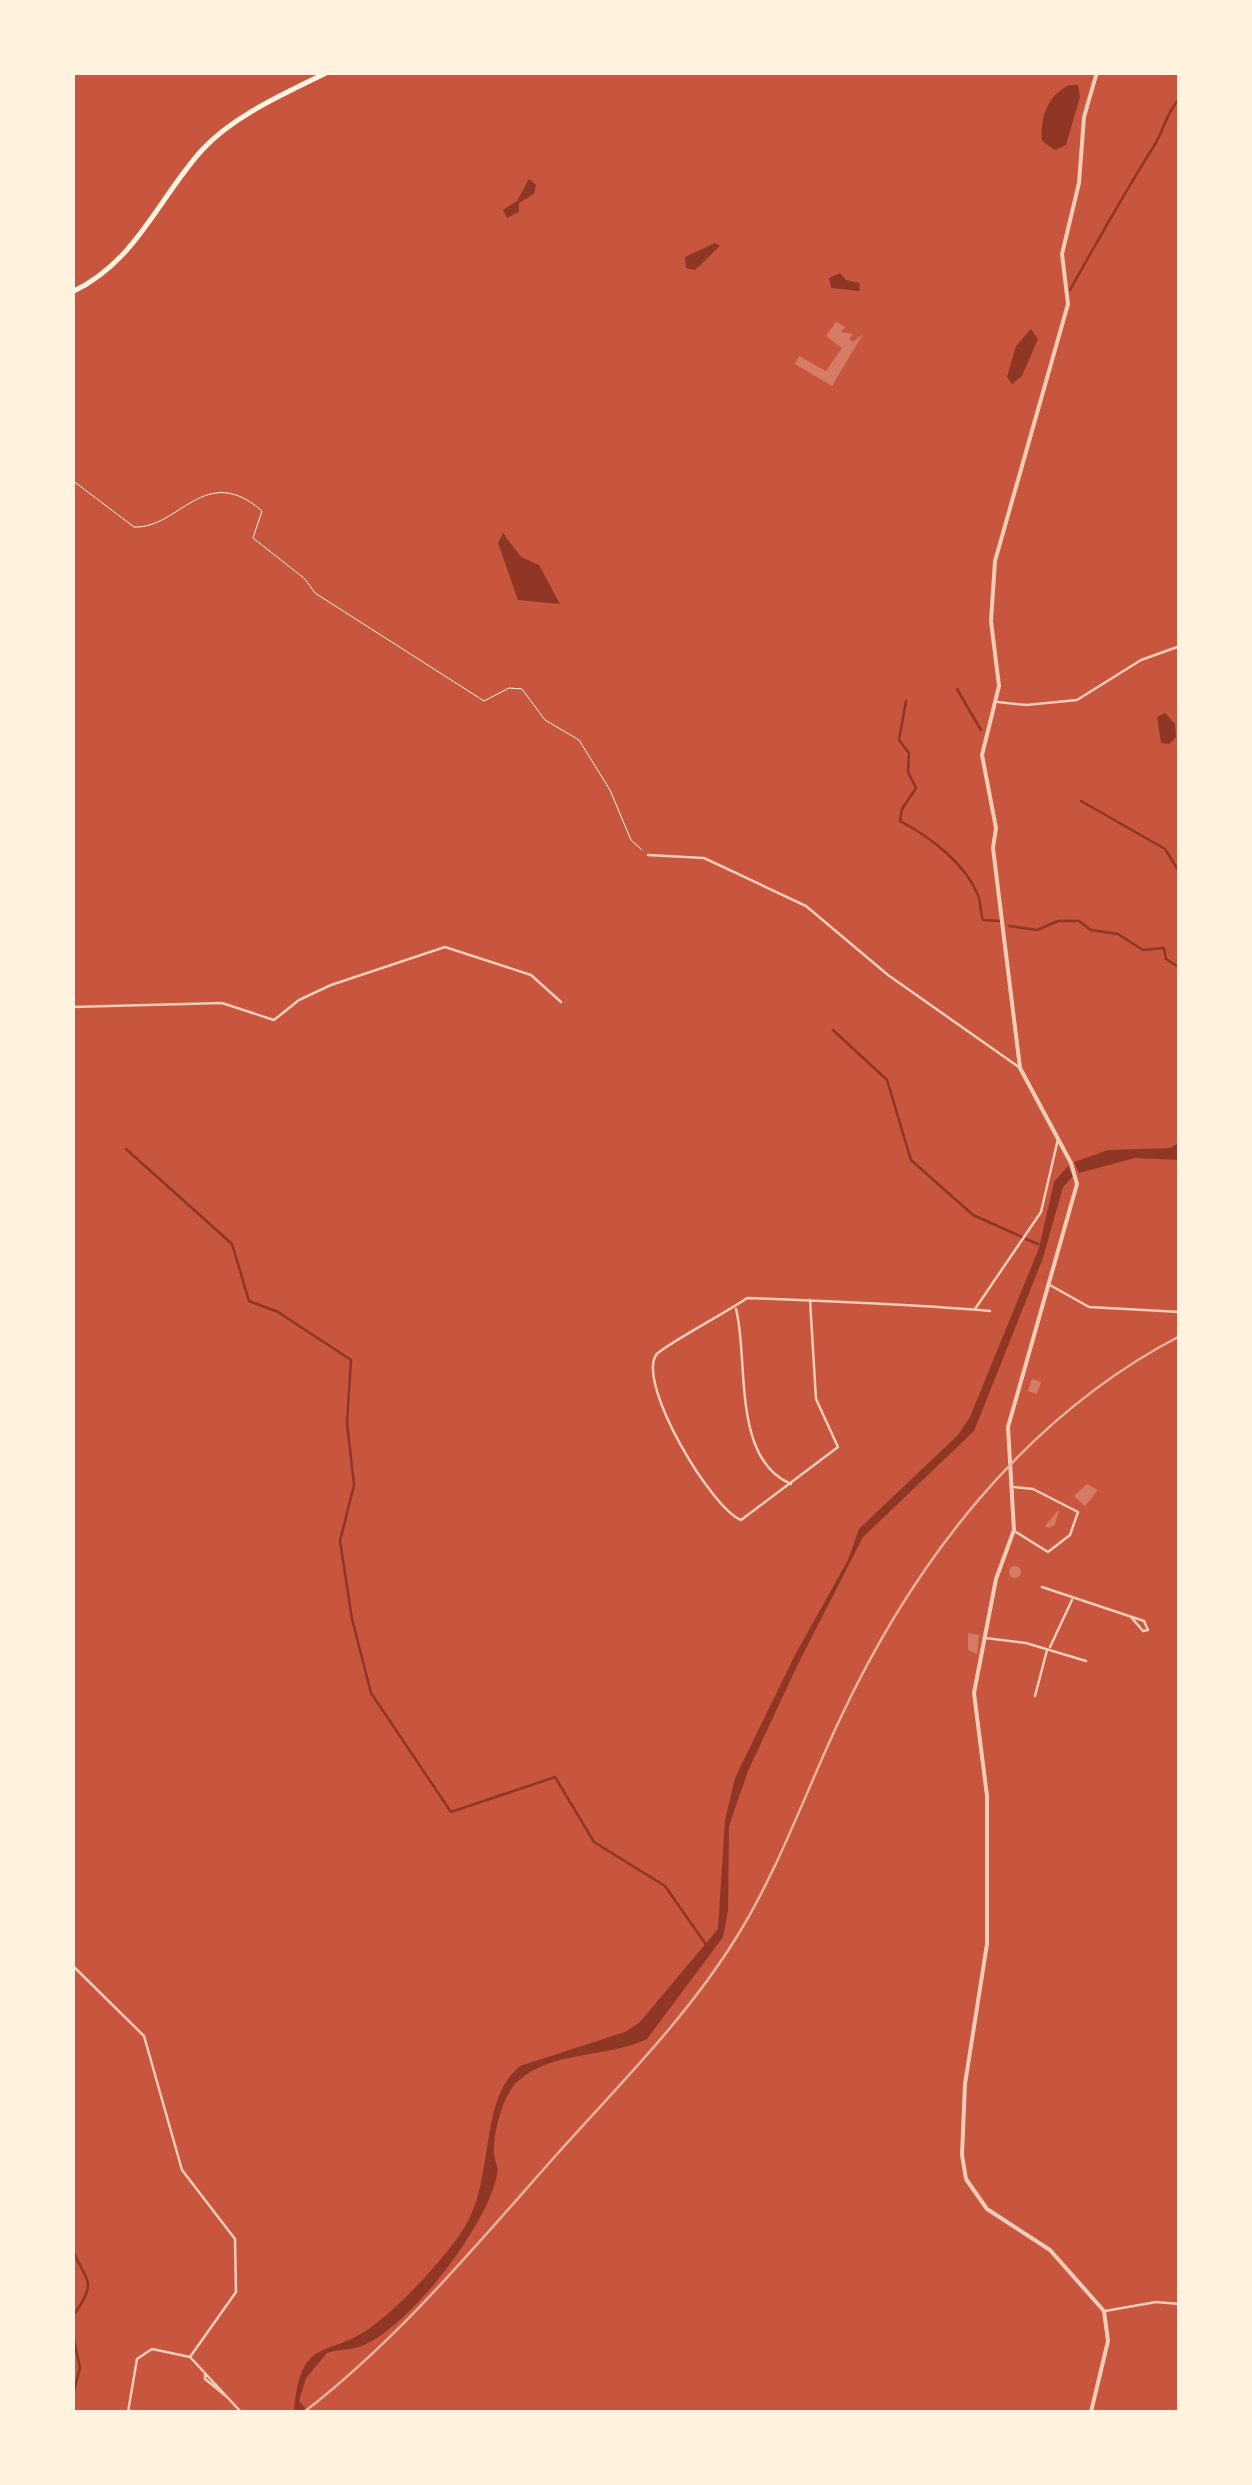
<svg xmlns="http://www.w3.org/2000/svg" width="1252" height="2485" viewBox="0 0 1252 2485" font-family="Helvetica,sans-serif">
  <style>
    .water { fill: #8f3625 }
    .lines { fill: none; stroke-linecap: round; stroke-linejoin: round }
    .stream { stroke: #8f3625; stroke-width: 2.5 }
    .building { fill: #d67c66 }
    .path { stroke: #fff3e0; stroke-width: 1 }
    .minor { stroke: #f1ccb7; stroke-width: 2.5 }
    .tertiary { stroke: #f1ccb7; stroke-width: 4 }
    .primary { stroke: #fff3e0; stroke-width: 5 }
    .rail { stroke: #e9b49f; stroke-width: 2.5 }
  </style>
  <rect width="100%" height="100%" fill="#c8553d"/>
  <path class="water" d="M 1069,85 L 1078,85 L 1080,97 L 1066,145 L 1055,150 L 1042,141 C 1040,118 1047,96 1069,85 Z
    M 529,179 L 536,185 L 534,194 L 519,203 L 519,212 L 507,218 L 503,210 L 517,201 Z
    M 715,243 L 720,246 L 695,270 L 686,268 L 685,257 Z
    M 840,273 L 846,280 L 860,283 L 859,291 L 831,288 L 829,278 Z
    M 1031,329 L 1038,339 L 1022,376 L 1012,384 L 1007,377 L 1016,346 Z
    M 503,533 L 521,557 L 539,565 L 560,604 L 518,600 L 498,543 Z
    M 1165,713 L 1175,724 L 1176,737 L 1169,744 L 1161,743 L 1157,717 Z
    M 1179,1143 L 1179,1160 L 1135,1158 L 1079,1173 L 1074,1162 L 1108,1150 L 1170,1148 Z
    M 1068,1166 L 1073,1176 L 1063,1187 L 1043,1258 L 974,1431 L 863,1537 L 797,1666 L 748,1771 L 729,1826 L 728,1911 L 723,1937 L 647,2039 C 608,2058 553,2050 518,2081 C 503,2094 493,2133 494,2152 C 494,2160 499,2167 497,2175 C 487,2225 413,2323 364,2345 C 353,2350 339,2349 327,2353 L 306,2378 L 299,2401 L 306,2409 L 294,2412 C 301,2332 328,2361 374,2325 C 406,2300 435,2268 459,2236 C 498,2183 476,2102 520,2066 L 625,2032 L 640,2022 L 718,1929 L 725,1820 L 735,1778 L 795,1655 L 848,1560 L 859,1529 L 958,1435 L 970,1417 L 1039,1248 L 1054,1182 Z"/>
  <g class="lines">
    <path class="stream" d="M 1070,290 C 1097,242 1124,193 1154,146 C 1164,130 1166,113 1180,98
      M 957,689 L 981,730
      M 906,701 L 899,740 L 909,753 L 908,772 L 916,788 L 902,809 L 900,821 C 930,837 965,863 978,895 C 981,902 980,912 983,920 L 1000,921
      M 1081,801 L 1165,849 L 1180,873
      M 1009,926 L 1037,930 L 1058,921 L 1079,921 L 1091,930 L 1118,934 L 1143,950 L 1164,948 L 1166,959 L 1180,968
      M 833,1030 L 887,1080 L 911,1160 L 973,1215 L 1022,1237
      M 126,1149 L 232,1244 L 249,1301 L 278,1312 L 351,1360 L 347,1423 L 354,1485 L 340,1541 L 352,1619 L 371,1693 L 451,1812 L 555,1777 L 594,1842 L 665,1886 L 707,1946
      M 1026,1239 L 1038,1244
      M 72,2248 C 85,2282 100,2280 72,2317
      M 72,2331 L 80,2368 L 72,2398"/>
  </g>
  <path class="building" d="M 836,322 L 845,327 L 841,332 L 853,334 L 849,339 L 853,342 L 863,334 L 832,386 L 795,364 L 799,356 L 826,371 L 842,348 L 826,336 Z
    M 1032,1379 L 1041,1382 L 1037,1394 L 1028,1391 Z
    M 1087,1484 L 1098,1490 L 1085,1506 L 1074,1496 Z
    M 1059,1509 L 1055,1525 L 1048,1528 L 1045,1526 Z
    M1009 1572a6 6 0 1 1 12 0a6 6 0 1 1-12 0Z
    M 968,1633 L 979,1635 L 977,1654 L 968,1650 Z"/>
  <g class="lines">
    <path class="path" d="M 72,480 L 134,527 C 179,529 205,461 262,511 L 253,538 L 305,579 L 315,593 L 484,701 L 509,688 L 522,689 L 545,720 L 579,740 L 610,790 L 631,840 L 642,850"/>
    <path class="minor" d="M 998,702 L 1026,705 L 1077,700 L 1141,660 L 1180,646
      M 648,855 L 704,858 L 806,906 L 888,975 L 1020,1068
      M 72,1007 L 222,1003 L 274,1020 L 299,1000 L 331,985 L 445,947 L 531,975 L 561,1002
      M 1048,1284 L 1089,1307 L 1180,1312
      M 810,1300 L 816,1399 L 838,1447 L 741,1520 C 712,1509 637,1385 656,1355 C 661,1347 731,1310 747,1298 C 828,1301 909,1304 990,1311
      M 736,1309 C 749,1358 731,1459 791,1484
      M 975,1309 L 1041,1212 L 1058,1139
      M 1014,1487 L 1033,1489 L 1078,1512 L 1070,1535 L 1048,1552 L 1016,1532
      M 1042,1587 L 1144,1621 L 1148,1630 L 1143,1631 L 1131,1617
      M 985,1638 L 1026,1643 L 1086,1661
      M 1050,1647 L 1072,1600
      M 1035,1696 L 1047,1650
      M 72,1965 L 144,2036 L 182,2170 L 235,2239 L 236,2292 L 190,2357
      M 1105,2311 L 1156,2302 L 1180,2304
      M 205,2373 L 205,2379 L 227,2397
      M 128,2412 L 137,2359 L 152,2349 L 190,2357 L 241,2412"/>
    <path class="tertiary" d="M 1091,2412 L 1108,2341 L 1104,2311 L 1050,2250 L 987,2209 L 966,2179 L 962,2155 L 965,2084 L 987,1944 L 987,1796 L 974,1693 L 996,1579 L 1014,1530 L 1008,1427 L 1077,1184 L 1071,1163 L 1020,1068 L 993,848 L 996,828 L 982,755 L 999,686 L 991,621 L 995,561 L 1068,304 L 1062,254 L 1079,183 L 1084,117 L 1097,72"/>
    <path class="primary" d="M 72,292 C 136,262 157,200 202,150 C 234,115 286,93 328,72"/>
    <path class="rail" d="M 304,2412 C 400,2338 477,2244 558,2153 C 620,2084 687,2017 736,1938 C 779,1869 805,1793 840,1719 C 913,1563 1024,1417 1180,1336"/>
  </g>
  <rect width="1252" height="2485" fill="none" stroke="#fff3e0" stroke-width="150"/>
</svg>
